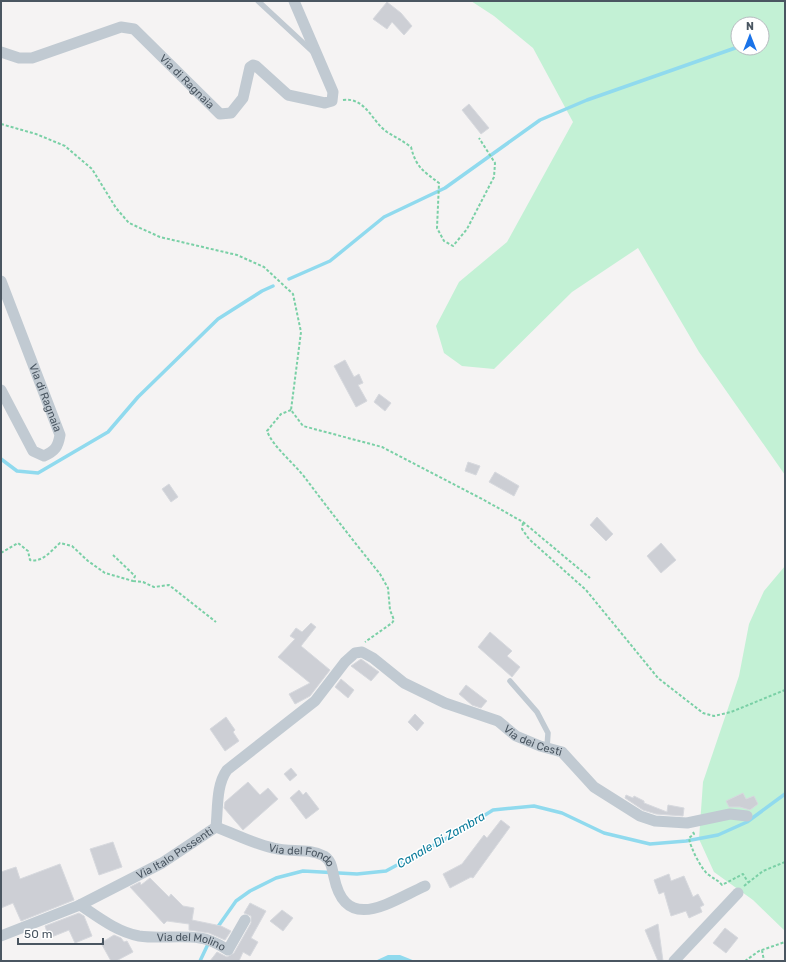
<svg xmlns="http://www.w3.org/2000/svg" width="786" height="962" viewBox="0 0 786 962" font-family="Rubik,sans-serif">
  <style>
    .green { fill: #c3f1d5; fill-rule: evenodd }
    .water { fill: #90daee }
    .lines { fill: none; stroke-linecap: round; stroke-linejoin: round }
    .stream { stroke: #90daee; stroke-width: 3.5 }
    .building { fill: #cdcfd5; stroke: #d7d9de }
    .path { stroke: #7ad0a6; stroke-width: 2; stroke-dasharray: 3 2; stroke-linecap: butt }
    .service { stroke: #c1cad2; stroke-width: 5.5 }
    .minor { stroke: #c1cad2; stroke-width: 11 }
    .labels { text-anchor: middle; stroke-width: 3; stroke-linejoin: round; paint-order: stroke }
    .street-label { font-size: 11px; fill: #4a5661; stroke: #fff }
    .water-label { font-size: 12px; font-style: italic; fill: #0c7c9b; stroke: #fff }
  </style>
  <rect width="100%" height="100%" fill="#f5f3f3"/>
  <path class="green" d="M 471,1 L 785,1 L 785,475 L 699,352 L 638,248 L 572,292 L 494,369 L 462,366 L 444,353 L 436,326 L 459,282 L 507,242 L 573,122 L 533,48 L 494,16 ZM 738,24 L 762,24 L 762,48 L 738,48 Z
    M 785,566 L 785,931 L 753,900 L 714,872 L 699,839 L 703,782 L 739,676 L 749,624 L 764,591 Z"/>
  <path class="water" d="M 388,955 L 400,955 L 415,961 L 375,961 Z"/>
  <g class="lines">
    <path class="stream" d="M 289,279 L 330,261 L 384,217 L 445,188 L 540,120 L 587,100 L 738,47
      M 1,459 L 17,471 L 38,473 L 108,432 L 138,397 L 218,319 L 262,291 L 273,286
      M 217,928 L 236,901 L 250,891 L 276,878 L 303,871 L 357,874 L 386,871 L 458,832 L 493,810 L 534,806 L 562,813 L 604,833 L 650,844 L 686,841 L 718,835 L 747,822 L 785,794
      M 200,961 L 209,942"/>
  </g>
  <path class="building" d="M 387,2 L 401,13 L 412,26 L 404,35 L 392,22 L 387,29 L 373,19 Z
    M 469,104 L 489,128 L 481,134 L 462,110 Z
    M 345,360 L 354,377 L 359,374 L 363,383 L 358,385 L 367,401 L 356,407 L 334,366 Z
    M 379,394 L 391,403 L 385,411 L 374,402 Z
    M 468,462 L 480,466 L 476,475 L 465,471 Z
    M 495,472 L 519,486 L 514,496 L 489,482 Z
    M 169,484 L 178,497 L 171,502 L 162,489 Z
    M 597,517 L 613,534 L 606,541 L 590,525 Z
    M 661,543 L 676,560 L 661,573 L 647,556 Z
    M 311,623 L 316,627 L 301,646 L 330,670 L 310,696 L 295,704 L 289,694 L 310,683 L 278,657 L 295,639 L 290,636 L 296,628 L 302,632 Z
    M 490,632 L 512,651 L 507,656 L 520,667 L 512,677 L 478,647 Z
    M 361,659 L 379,672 L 371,681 L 351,666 Z
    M 341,679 L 354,690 L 348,698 L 335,687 Z
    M 466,685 L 487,701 L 481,708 L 472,705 L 459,694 Z
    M 415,714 L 424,723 L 417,731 L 408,722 Z
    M 226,717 L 235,730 L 233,732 L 239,741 L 225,751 L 210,729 Z
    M 291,768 L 297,775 L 290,781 L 284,774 Z
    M 248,782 L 260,795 L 268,788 L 278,799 L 243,830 L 224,808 L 225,802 Z
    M 299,790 L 303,795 L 306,792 L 319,809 L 306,819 L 290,798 Z
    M 743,793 L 746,799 L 754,796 L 758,804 L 750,810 L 740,807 L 729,807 L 726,801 Z
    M 626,795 L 633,798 L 634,796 L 644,801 L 644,803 L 667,812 L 668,805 L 684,808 L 683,816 L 656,814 L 643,810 L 625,798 Z
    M 501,820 L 510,827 L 473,878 L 471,877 L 450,888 L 443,874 L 462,864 L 484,835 L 487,838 Z
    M 113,842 L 122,867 L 99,875 L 90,849 Z
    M 60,864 L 74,900 L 21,921 L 13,903 L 1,908 L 1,872 L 16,867 L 20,879 Z
    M 669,874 L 671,881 L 684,876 L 693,897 L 698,894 L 704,905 L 700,907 L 702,912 L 689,918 L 686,911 L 671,916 L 664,892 L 659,894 L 654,880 Z
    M 150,878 L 169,897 L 171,894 L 183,906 L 194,908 L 192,920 L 221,926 L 231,931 L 225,940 L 209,933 L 189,930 L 189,924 L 167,921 L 164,924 L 130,887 L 140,882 L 141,885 Z
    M 250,903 L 266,911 L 251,938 L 258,942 L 250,956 L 243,952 L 239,961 L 210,961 L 217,952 L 227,957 L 234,953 L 251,923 L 251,916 L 244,913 Z
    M 282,910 L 293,918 L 283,931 L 270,921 Z
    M 79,913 L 84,916 L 92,936 L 75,943 L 69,930 L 49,938 L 45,926 Z
    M 658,924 L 663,961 L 658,961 L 645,930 Z
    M 725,928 L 738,938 L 726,953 L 713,943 Z
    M 114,935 L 121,938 L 124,942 L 127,941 L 133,952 L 116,961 L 111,961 L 101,943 Z"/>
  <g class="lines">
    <path class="path" d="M 343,100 C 366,97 372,122 387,132 C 395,137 403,141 411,147 C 416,167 423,171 439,183 L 437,228 L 444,241 L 453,246 L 467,229 L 494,177 L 495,163 L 479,138
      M 1,124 L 36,134 L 65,146 L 92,169 L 116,208 L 129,223 L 160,237 L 237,255 L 264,267 L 293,294 L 301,332 L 291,410 L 303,426 L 382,447 L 484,500 L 523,522 L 590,578
      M 291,410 L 281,414 L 267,431 C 273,447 295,464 306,479 C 330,511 355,543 380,574 L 388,588 L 390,610 L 394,620 L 392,623 L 365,642
      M 523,523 L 522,529 L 529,539 L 586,590 L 658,678 L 703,713 L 714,716 L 731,712 L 785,690
      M 1,553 L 18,543 L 28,551 L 30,560 C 42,563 51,551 60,543 L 72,546 L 88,561 L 105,573 L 133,581 L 135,576 L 113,555
      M 133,581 L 143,582 L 154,587 L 169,585 L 216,622
      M 693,832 L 694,834 L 689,838 C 690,847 702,871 709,875 C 714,879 718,880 722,885 L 743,874 L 748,882
      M 744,886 L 763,871 L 785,862
      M 762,950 L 764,961
      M 745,961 L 759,951 L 785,942"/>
    <path class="service" d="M 258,1 L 312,51
      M 510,681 L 537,712 L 548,733 L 547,748"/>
    <g class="minor">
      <path id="s1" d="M 1,52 L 19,58 L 32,58 L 121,27 L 134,29 L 220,114 L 231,113 L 243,98 L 250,67 L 253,65 L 256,66 L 288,95 L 325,103 L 332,101 L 333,92 L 294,1"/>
      <path id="s2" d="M 1,281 L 60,435 C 58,447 55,451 44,456 L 33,451 L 1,390"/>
      <path id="s3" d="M 216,827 C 235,834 254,844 273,848 C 291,853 307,847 324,856 C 332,861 332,869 334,877 C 346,935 391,901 425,886"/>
      <path id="s4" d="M 80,905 C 98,917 117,932 139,936 C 159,939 180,935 200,938 C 210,939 220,945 228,950 L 245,920"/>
      <path id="s5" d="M 1,936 L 80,905 L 162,863 L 216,827 C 218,809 216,785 227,770 L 315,701 L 345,662 L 355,653 L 362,652 L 373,658 L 404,683 L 445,703 L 498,721 L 516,736 L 540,746 L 562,752 L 594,787 L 640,816 L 655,821 L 687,823 L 730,814 L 747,816"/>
      <path d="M 674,961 L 738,893"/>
    </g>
  </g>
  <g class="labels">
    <g class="street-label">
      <text dy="4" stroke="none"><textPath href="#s1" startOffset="214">Via di Ragnaia</textPath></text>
      <text dy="4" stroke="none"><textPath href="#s2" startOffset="125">Via di Ragnaia</textPath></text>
      <text dy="4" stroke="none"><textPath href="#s5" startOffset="677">Via dei Cesti</textPath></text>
      <text dy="4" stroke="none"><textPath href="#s5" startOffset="193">Via Italo Possenti</textPath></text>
      <text dy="4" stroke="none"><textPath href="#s3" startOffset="91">Via del Fondo</textPath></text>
      <text dy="4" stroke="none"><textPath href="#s4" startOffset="120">Via del Molino</textPath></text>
    </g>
    <g class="water-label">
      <text transform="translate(441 840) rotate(-30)" y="4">Canale Di Zambra</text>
    </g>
  </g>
  <rect width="786" height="962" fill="none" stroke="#4a5661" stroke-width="4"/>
  <g transform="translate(750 36)"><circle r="19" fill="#ffffff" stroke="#b7bbc0"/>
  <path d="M0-3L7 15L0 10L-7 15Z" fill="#1a73e8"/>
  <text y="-6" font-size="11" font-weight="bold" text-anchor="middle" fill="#4a5661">N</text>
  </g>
  <path d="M18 938v6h85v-6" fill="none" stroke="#4a5661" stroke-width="2"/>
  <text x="24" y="938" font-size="12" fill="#4a5661" stroke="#ffffff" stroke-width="3" paint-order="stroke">50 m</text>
</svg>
